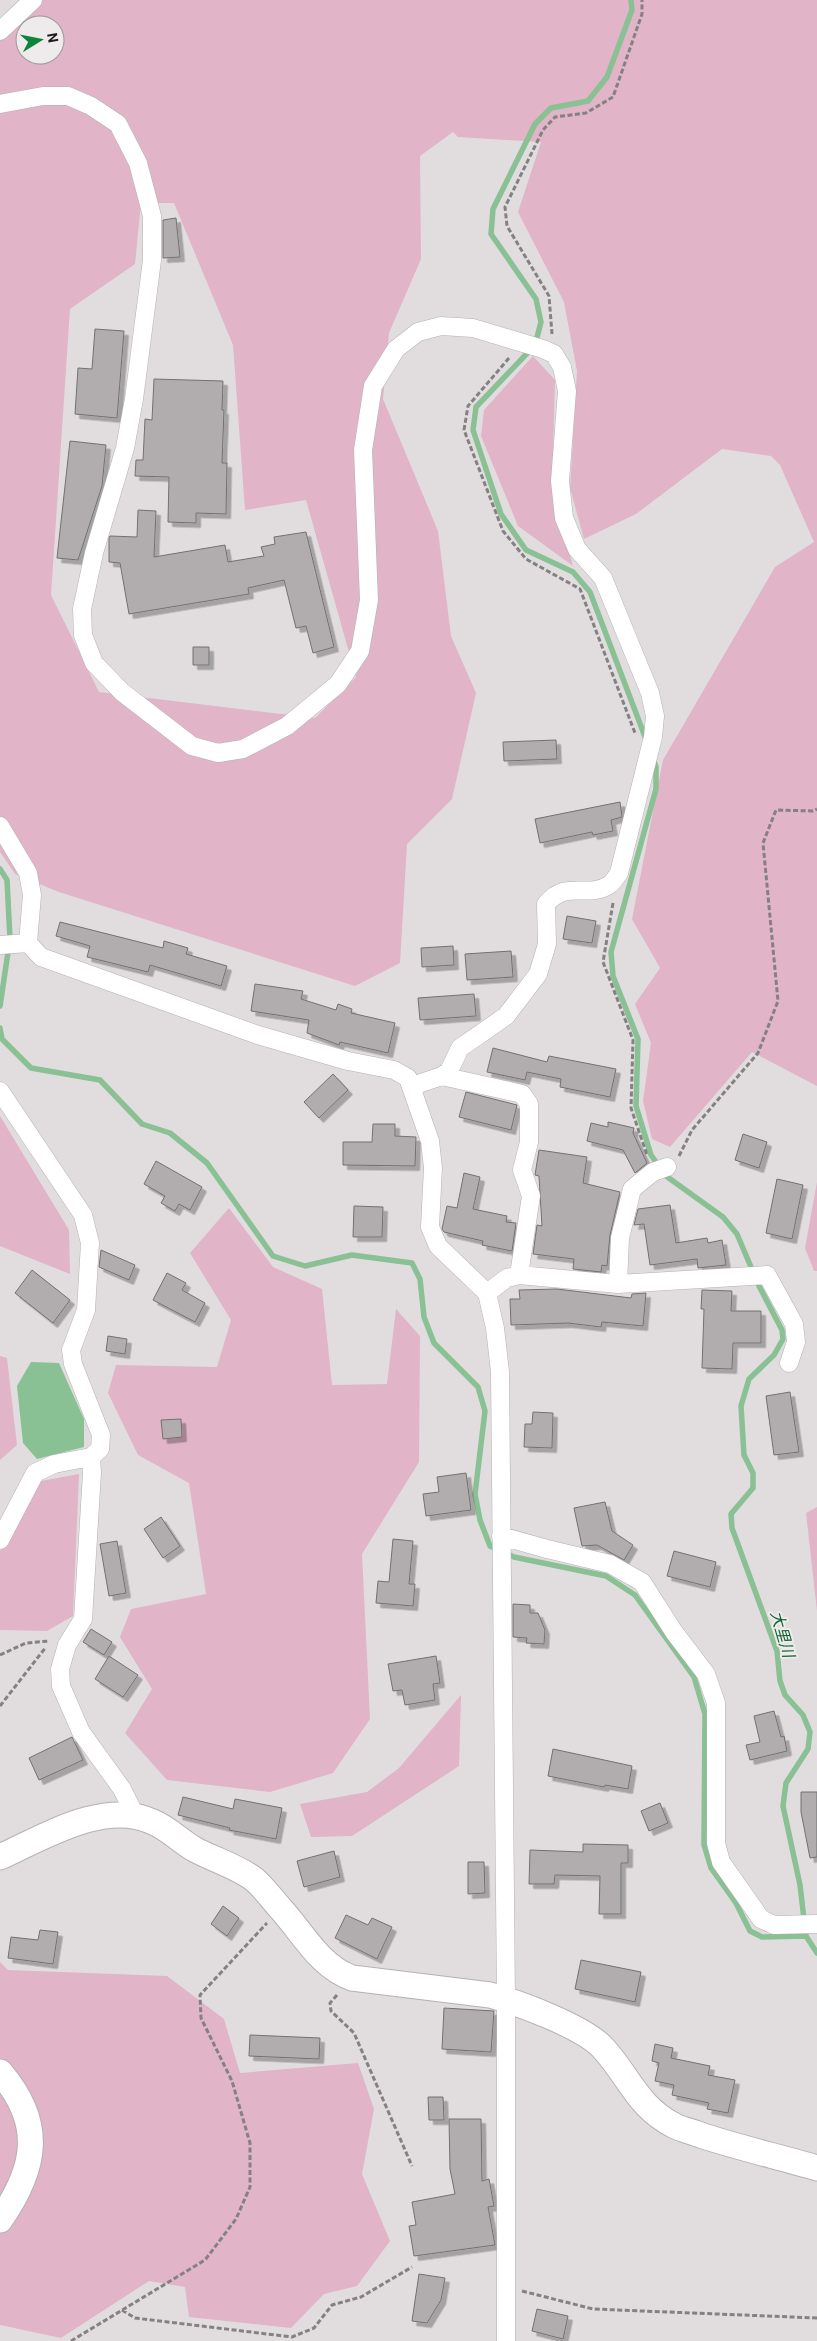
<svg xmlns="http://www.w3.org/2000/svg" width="817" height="2341" viewBox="0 0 817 2341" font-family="Roboto,'Noto Sans JP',sans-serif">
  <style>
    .green { fill: #e1b4c7; fill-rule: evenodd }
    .water { fill: #89c094 }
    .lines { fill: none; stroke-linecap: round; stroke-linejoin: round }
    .stream { stroke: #89c094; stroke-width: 5.5 }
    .building { fill: #b1adaf; stroke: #737071; filter: url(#shadow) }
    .street-casing { stroke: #b5b1b3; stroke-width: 19 }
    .secondary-casing { stroke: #b5b1b3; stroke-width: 27 }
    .path { stroke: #838182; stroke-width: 3; stroke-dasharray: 5 2.5; stroke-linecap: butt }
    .street { stroke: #fff; stroke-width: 18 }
    .secondary { stroke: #fff; stroke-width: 25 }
    .labels { text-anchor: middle; stroke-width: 4; stroke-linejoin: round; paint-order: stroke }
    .water-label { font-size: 16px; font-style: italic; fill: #0f652f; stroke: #efeaec }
  </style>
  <defs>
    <filter id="shadow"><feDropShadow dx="4.5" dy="4.5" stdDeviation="0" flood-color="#0004"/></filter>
  </defs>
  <rect width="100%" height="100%" fill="#e1dddf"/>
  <path class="green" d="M 42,0 L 817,0 L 817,1086 L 752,1052 L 670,1147 L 652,1139 L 643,1101 L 651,1043 L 635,1004 L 660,968 L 632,919 L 663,760 L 775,567 L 814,542 L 780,465 L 771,456 L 722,449 L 636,514 L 584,539 L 570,488 L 577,371 L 564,302 L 518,212 L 541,142 L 458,137 L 453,132 L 420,156 L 421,259 L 389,333 L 383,399 L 438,531 L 451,636 L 476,693 L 452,799 L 407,844 L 400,963 L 355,986 L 59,892 L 15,874 L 0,852 L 0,34 ZM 25,25 L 55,25 L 55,55 L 25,55 ZM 141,203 L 174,203 L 233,345 L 245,510 L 306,500 L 356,677 L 315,718 L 99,692 L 51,595 L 70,309 L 135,264 Z
    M 533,356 L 555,380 L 552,489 L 573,566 L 518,526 L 481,436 L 484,410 Z
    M 0,1116 L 69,1230 L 70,1274 L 0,1246 Z
    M 817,1182 L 817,1271 L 814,1271 L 805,1248 Z
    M 229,1208 L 273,1267 L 322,1289 L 332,1385 L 387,1384 L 396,1309 L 420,1336 L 419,1462 L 362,1554 L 370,1719 L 333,1773 L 270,1792 L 167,1780 L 125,1733 L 152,1689 L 120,1637 L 131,1609 L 206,1594 L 189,1483 L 138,1455 L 108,1393 L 116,1365 L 217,1367 L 231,1320 L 190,1253 Z
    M 0,1356 L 7,1358 L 17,1445 L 0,1460 Z
    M 79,1474 L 73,1616 L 47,1631 L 0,1630 L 0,1551 L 41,1481 Z
    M 817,1507 L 817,1611 L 806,1513 Z
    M 461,1695 L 459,1766 L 352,1836 L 311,1837 L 300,1804 L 367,1792 L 399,1768 Z
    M 0,1962 L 8,1970 L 167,1976 L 224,2019 L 240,2073 L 358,2063 L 374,2109 L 362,2174 L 390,2241 L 357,2286 L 324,2294 L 291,2328 L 189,2317 L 185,2287 L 149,2281 L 61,2338 L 0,2325 Z"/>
  <path class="water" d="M 31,1362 L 59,1363 L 84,1419 L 84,1447 L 37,1459 L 23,1443 L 17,1386 Z"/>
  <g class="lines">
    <path class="stream" d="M 631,0 L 632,10 L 607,77 L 588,101 L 551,108 L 535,124 L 493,209 L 491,234 L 536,299 L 541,322 L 535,345 L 476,407 L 473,430 L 501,514 L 526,550 L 573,572 L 590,592 L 647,742
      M 653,758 L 656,767 L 656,789 L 611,952 L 613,976 L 638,1039 L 636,1106 L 651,1155 L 666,1176 L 723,1217 L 737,1234 L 759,1286 L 782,1330 L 783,1339 L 774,1355 L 749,1379 L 741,1406 L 744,1455 L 753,1473 L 753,1488 L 731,1514 L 732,1528 L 777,1651 L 780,1681 L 785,1695 L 803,1715 L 810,1732 L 808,1749 L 786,1783 L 783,1806 L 800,1885 L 806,1936 L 817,1953
      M 0,869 L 7,880 L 10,939 L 0,1006
      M 0,1028 L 2,1039 L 31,1068 L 100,1080 L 142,1124 L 170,1133 L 207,1163 L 273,1256 L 305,1266 L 352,1255 L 412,1263 L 420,1279 L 424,1317 L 434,1343 L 478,1387 L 485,1411 L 475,1494 L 480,1520 L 490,1546 L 514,1557 L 606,1576 L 635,1595 L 694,1677 L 705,1714 L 704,1845 L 711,1868 L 736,1903 L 750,1931 L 762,1937 L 806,1936"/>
  </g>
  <path class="building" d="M 176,218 L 180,257 L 163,258 L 163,220 Z
    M 95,329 L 124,331 L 117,418 L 75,414 L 78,368 L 92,369 Z
    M 154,379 L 223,381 L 222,410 L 224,410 L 222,463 L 227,463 L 226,514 L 196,513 L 196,523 L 168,522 L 169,477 L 135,476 L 136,460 L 143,460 L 145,419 L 152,420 Z
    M 70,441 L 106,445 L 102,486 L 78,560 L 57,558 Z
    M 138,510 L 156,511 L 154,557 L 225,545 L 228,562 L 264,556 L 261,547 L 275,544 L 274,537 L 306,532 L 334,647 L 313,653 L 306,626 L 296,628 L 284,580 L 248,588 L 249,594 L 129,614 L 120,563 L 109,562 L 109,538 L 110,536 L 137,537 Z
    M 193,647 L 209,647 L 209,665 L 193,665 Z
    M 556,740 L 557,759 L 504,761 L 503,742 Z
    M 620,802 L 622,817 L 611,820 L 613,831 L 593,835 L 592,832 L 540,843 L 535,819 Z
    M 567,916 L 596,921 L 592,943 L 563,939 Z
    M 60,922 L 163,948 L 164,941 L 188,948 L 186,954 L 227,966 L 221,986 L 150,965 L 148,972 L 87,957 L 90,946 L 56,936 Z
    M 453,946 L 454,965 L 422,967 L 421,948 Z
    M 511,951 L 513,977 L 467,980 L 465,954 Z
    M 255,984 L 303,991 L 301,999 L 336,1010 L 338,1004 L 352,1009 L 351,1013 L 395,1023 L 388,1053 L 340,1042 L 339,1045 L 307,1033 L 309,1020 L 251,1011 Z
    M 474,994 L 476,1016 L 420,1020 L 418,998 Z
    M 493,1048 L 547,1062 L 549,1056 L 616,1069 L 610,1097 L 560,1087 L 561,1079 L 527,1072 L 525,1080 L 487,1072 Z
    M 333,1074 L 348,1090 L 319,1118 L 304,1102 Z
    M 466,1092 L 517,1105 L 511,1130 L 459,1117 Z
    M 608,1122 L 634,1128 L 633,1133 L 647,1163 L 635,1173 L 623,1150 L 587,1141 L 591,1123 L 608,1127 Z
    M 373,1124 L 395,1124 L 395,1136 L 416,1137 L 415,1166 L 343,1165 L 343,1142 L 372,1142 Z
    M 743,1134 L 767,1142 L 759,1168 L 735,1160 Z
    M 539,1150 L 587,1157 L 583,1183 L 620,1192 L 610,1235 L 607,1266 L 602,1265 L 601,1272 L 573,1269 L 574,1259 L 533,1254 L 537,1225 L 542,1226 L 539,1176 L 535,1175 Z
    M 156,1161 L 202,1187 L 190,1210 L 179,1204 L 175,1211 L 161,1203 L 165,1196 L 144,1184 Z
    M 464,1173 L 480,1177 L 473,1209 L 507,1216 L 506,1222 L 516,1223 L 512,1251 L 482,1245 L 483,1241 L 444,1232 L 442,1229 L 447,1206 L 457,1208 Z
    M 777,1179 L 803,1185 L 792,1239 L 766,1233 Z
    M 670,1205 L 676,1243 L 707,1238 L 708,1243 L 722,1240 L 726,1265 L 698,1268 L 697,1259 L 650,1265 L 644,1224 L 634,1225 L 638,1209 Z
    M 354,1206 L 383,1207 L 382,1237 L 353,1237 Z
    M 101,1250 L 135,1265 L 129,1280 L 99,1267 Z
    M 32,1270 L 70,1300 L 53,1323 L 15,1293 Z
    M 167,1273 L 186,1283 L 182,1290 L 205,1303 L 195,1322 L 153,1300 Z
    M 557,1289 L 631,1298 L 632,1294 L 646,1293 L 643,1326 L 602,1322 L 601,1327 L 568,1323 L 511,1325 L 510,1299 L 520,1299 L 519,1290 Z
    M 702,1290 L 732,1291 L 731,1311 L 761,1311 L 761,1343 L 733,1343 L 732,1369 L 702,1368 L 704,1309 L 701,1309 Z
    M 108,1336 L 127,1339 L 125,1354 L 106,1351 Z
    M 790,1392 L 799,1452 L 774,1455 L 766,1396 Z
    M 533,1412 L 553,1413 L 552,1448 L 524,1447 L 525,1424 L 532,1424 Z
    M 181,1419 L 182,1437 L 163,1439 L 161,1420 Z
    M 466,1473 L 471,1510 L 426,1516 L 423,1494 L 439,1492 L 437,1477 Z
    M 605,1502 L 612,1531 L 633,1545 L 624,1560 L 597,1545 L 582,1546 L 574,1508 Z
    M 161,1517 L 180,1546 L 163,1558 L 144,1529 Z
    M 393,1539 L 413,1541 L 409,1584 L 415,1584 L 413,1606 L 376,1603 L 378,1581 L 389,1582 Z
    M 117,1541 L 126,1593 L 109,1596 L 100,1544 Z
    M 674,1551 L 716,1562 L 710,1587 L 667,1576 Z
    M 513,1604 L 530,1605 L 530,1613 L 538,1613 L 545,1630 L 544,1644 L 526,1643 L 527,1638 L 513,1637 Z
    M 91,1629 L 112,1642 L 104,1655 L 83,1642 Z
    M 109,1656 L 138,1675 L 123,1697 L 95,1679 Z
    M 436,1656 L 440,1683 L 433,1684 L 435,1700 L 405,1705 L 402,1690 L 393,1691 L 388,1664 Z
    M 774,1711 L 781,1737 L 784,1736 L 787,1751 L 750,1760 L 746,1745 L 760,1742 L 754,1716 Z
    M 72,1737 L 83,1760 L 39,1780 L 29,1758 Z
    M 553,1749 L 632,1766 L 628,1789 L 605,1785 L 604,1787 L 548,1776 Z
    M 801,1792 L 817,1792 L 817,1857 L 810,1858 L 801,1812 Z
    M 183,1797 L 233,1809 L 235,1799 L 282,1808 L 276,1839 L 229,1830 L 230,1828 L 178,1815 Z
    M 660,1803 L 668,1823 L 649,1831 L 641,1811 Z
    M 583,1844 L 628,1845 L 628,1863 L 621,1863 L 621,1914 L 599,1914 L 600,1876 L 555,1875 L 554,1884 L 529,1884 L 530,1850 L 583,1852 Z
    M 334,1851 L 340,1877 L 304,1887 L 297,1861 Z
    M 468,1862 L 484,1862 L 485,1893 L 468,1894 Z
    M 223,1906 L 239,1918 L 227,1936 L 211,1924 Z
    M 346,1915 L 368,1925 L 372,1918 L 392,1927 L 377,1959 L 335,1938 Z
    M 40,1930 L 58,1932 L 53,1964 L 8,1958 L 11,1937 L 38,1940 Z
    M 581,1960 L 641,1972 L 635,2002 L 575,1989 Z
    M 444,2008 L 494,2011 L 491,2052 L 442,2049 Z
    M 250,2035 L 320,2038 L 319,2059 L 249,2056 Z
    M 655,2044 L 673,2048 L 671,2058 L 710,2066 L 708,2075 L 735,2080 L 728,2113 L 707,2109 L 709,2103 L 672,2095 L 674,2085 L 655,2081 L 659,2063 L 652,2061 Z
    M 428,2097 L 443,2097 L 444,2120 L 429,2120 Z
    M 449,2119 L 481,2119 L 482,2181 L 489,2179 L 494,2206 L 488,2207 L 495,2245 L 414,2256 L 409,2226 L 416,2225 L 412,2202 L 455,2194 L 450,2169 Z
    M 419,2274 L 445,2278 L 441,2300 L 427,2323 L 412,2321 Z
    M 537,2309 L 568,2316 L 563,2339 L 532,2331 Z"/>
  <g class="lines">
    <g class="street-casing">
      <path id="street" d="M 0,31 L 33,0
        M 0,104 L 43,96 L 68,96 L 91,106 L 118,124 L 138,163 L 152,216 L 152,260 L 134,399 L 125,448 L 94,553 L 82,609 L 83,635 L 94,663 L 122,692 L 192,746 L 218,753 L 243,749 L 287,726 L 338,684 L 360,651 L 369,600 L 363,450 L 373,386 L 396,349 L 418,332 L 441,326 L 473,328 L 543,349 L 554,354 L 562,367 L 567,391 L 560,481 L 564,518 L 577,549 L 603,578 L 650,693 L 655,716 L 653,737 L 619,873 C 616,877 613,883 609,885 C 587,899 567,879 546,904 L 547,944 L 538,974 L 506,1016 L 460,1048 L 449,1071 L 442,1076 L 412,1086
        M 0,826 L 28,873 L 32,895 L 28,943
        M 0,945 L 28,943 L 41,957 L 258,1035 L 348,1061 L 394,1070 L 408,1078 L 430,1141 L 433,1168 L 430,1227 L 438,1246 L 487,1293 L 495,1328 L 500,1372 L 506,2000 L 506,2341
        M 442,1076 L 522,1094 L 529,1104 L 529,1142 L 522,1170 L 531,1196 L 519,1275
        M 0,1091 L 83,1215 L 90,1243 L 86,1310 L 71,1350 L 73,1364 L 101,1435 L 100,1449 L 91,1457 L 54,1464 L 35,1473 L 0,1540
        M 618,1284 L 620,1238 L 632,1189 L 653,1172 L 667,1167
        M 487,1293 L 507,1278 L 519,1275 L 618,1284 L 767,1275 L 794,1324 L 796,1342 L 789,1363
        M 91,1457 L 92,1473 L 83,1619 L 67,1645 L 60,1669 L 61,1686 L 81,1732 L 122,1789 L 135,1815
        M 501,1536 L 547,1549 L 610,1564 L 642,1582 L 674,1632 L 706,1674 L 716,1703 L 716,1843 L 721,1862 L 761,1919 L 774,1925 L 817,1924"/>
    </g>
    <g class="secondary-casing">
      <path id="secondary" d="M 0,1857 C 44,1837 105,1799 153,1822 C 168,1828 180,1841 194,1849 C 212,1859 239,1867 255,1880 C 264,1888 272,1899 280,1908 C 303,1933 319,1966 352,1978 L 490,1995 C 519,2003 584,2027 603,2048 C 629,2076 637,2107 675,2126 C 683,2130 694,2132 703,2136 C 741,2148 779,2157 817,2168
        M 0,2072 C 44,2123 37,2167 0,2220"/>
    </g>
    <path class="path" d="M 552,334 L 549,296 L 507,226 L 505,207 L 543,130 L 555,117 L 586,113 L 613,97 L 642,14 L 642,0
      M 509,358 L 468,406 L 464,430 L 503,531 L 526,559 L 580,589 L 635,733
      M 613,903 L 603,962 L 633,1040 L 631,1108 L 647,1155
      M 679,1156 L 692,1130 L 758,1053 L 778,1001 L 763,843 L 776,810 L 813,811 L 817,809
      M 0,1655 L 26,1643 L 49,1641
      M 0,1706 L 46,1647
      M 337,1995 L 330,2003 L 331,2011 L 354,2033 L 412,2166
      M 522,2291 L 593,2309 L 817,2318
      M 122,2310 L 135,2318 L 292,2337 L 314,2328 L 332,2305 L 361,2297 L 412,2267
      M 71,2341 L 205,2260 L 236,2219 L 250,2187 L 250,2143 L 232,2081 L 201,2018 L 200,1995 L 267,1923"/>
    <use href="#street" class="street"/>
    <use href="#secondary" class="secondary"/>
  </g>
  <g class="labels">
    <g class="water-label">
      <text transform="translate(783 1634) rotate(74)" y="6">大里川</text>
    </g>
  </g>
  <g transform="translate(40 40) rotate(80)"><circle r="24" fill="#efeaec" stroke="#9b9899"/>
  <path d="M0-4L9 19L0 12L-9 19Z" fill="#0d843c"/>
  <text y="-8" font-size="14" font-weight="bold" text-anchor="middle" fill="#1d1c1c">N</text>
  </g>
</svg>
